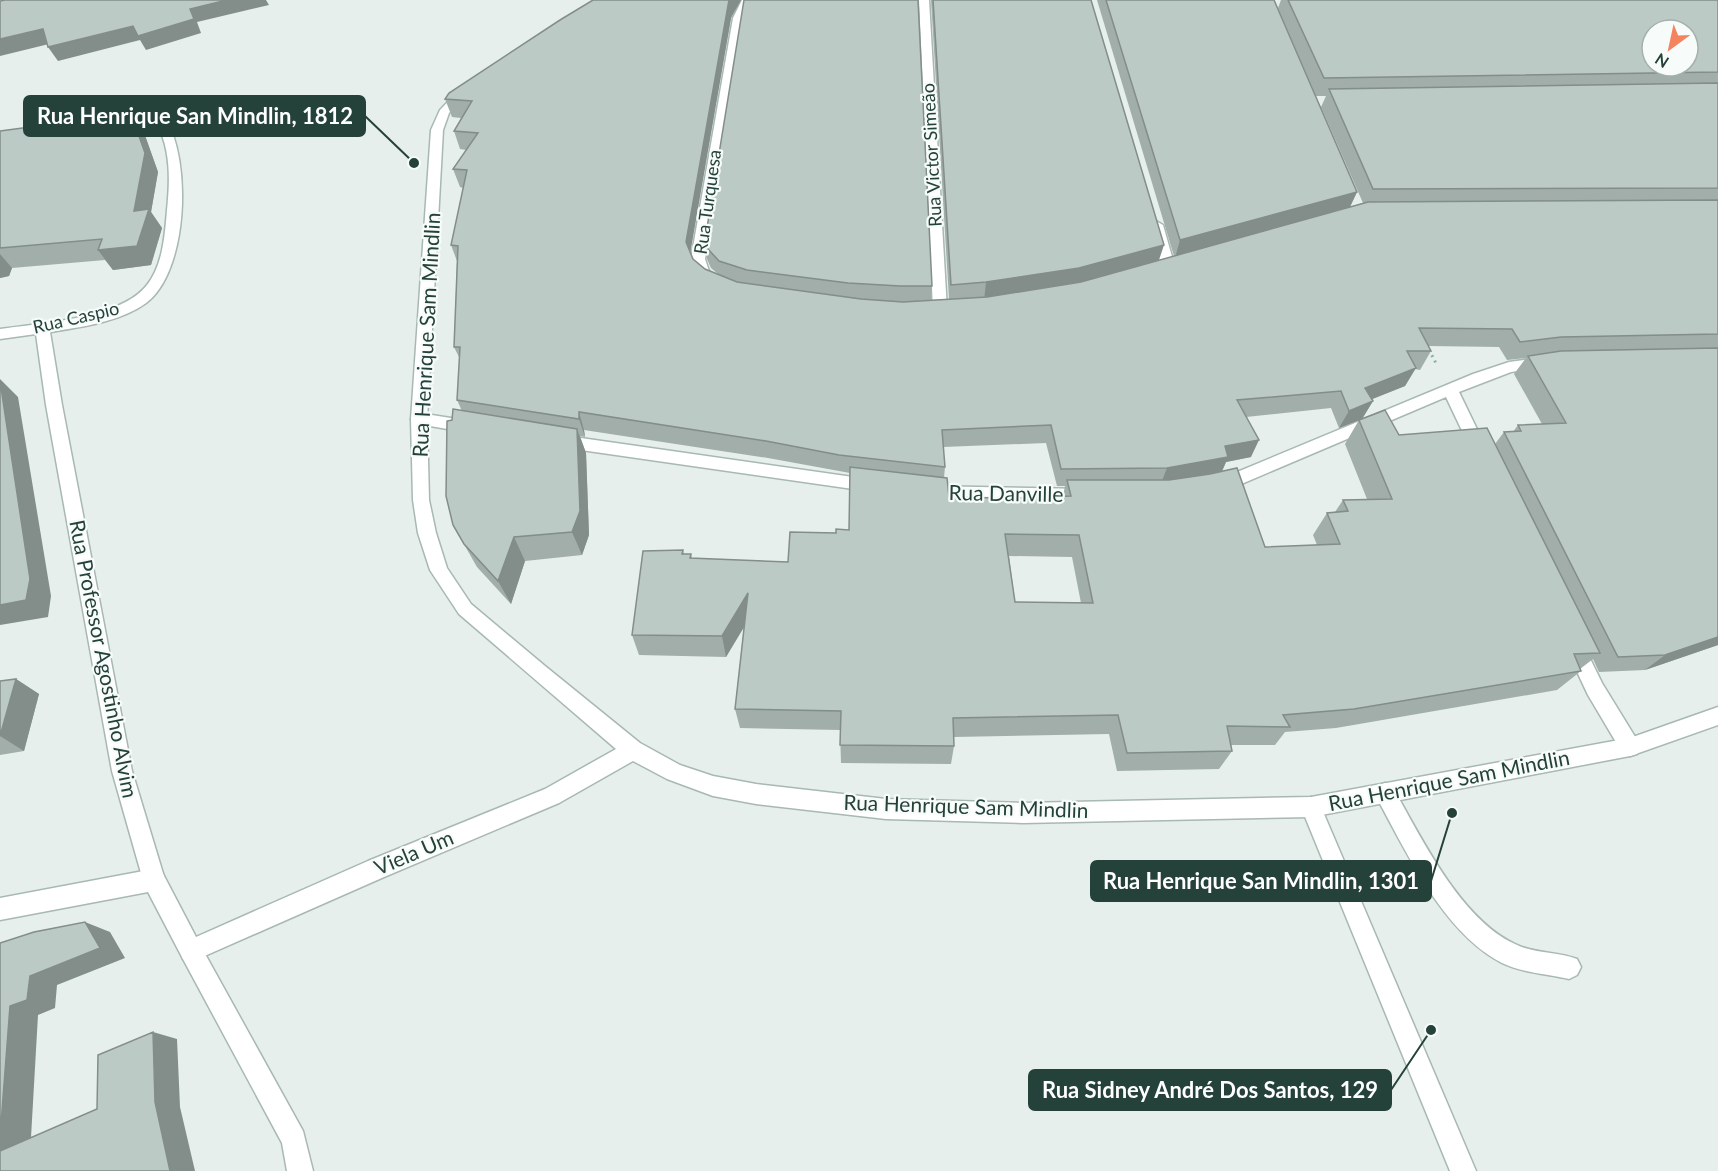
<svg xmlns="http://www.w3.org/2000/svg" width="1718" height="1171" viewBox="0 0 1718 1171" font-family="Lato,sans-serif">
  <style>
    .lines { fill: none; stroke-linecap: round; stroke-linejoin: round }
    .service-casing { stroke: #a8b8b2; stroke-width: 3 }
    .minor-casing { stroke: #a8b8b2; stroke-width: 3 }
    .tertiary-casing { stroke: #a8b8b2; stroke-width: 3 }
    .path { stroke: #86b3a5; stroke-width: 3; stroke-dasharray: 2 4; stroke-linecap: butt }
    .service { fill: #fff; fill-rule: evenodd }
    .minor { fill: #fff; fill-rule: evenodd }
    .tertiary { fill: #fff; fill-rule: evenodd }
    .wall { fill: #a1aea9; fill-rule: evenodd }
    .shaded-wall { fill: #838d89 }
    .building { fill: #bbcac4; stroke: #838d89; stroke-width: 1.5; fill-rule: evenodd }
    .labels { text-anchor: middle; stroke-width: 4.5; stroke-linejoin: round; paint-order: stroke }
    .far-street-label { font-size: 18px; fill: #24423a; stroke: #f7fbf9 }
    .street-label { font-size: 21px; fill: #24423a; stroke: #f7fbf9 }
    .leader { fill: none; stroke: #24423a; stroke-width: 2 }
    .callout-dot { fill: #24423a; stroke: #f7fbf9; stroke-width: 2 }
    .callout { fill: #24423a; stroke: #24423a; stroke-width: 2 }
    .callout-label { font-size: 22px; text-anchor: middle; font-weight: bold; fill: #fff }
  </style>
  <rect width="100%" height="100%" fill="#e6efeb"/>
  <g class="lines">
    <g class="service-casing">
      <path id="service" d="M 1385,783 L 1392,786 C 1421,837 1460,919 1515,944 C 1534,954 1557,951 1577,959 L 1581,967 L 1577,975 L 1569,979 C 1547,974 1523,973 1502,963 C 1444,933 1408,855 1378,800 L 1375,793 L 1378,786 Z"/>
    </g>
    <g class="minor-casing">
      <path id="minor" d="M 742,0 L 752,0 L 743,18 L 705,259 L 709,271 L 722,283 L 715,287 L 698,276 L 691,259 L 733,18 Z
        M 919,0 L 929,0 L 947,310 L 940,315 L 933,310 Z
        M 141,114 L 165,118 C 192,160 188,272 146,303 C 120,322 81,327 50,332 L 62,405 L 132,771 L 165,880 L 162,888 L 154,891 L 146,888 L 143,880 L 112,771 L 46,405 L 36,334 L 0,339 L 0,329 C 40,323 121,319 147,285 C 163,265 165,234 167,210 C 170,181 171,150 157,124 C 144,122 113,125 106,120 L 112,116 Z
        M 1156,221 L 1163,225 L 1175,267 L 1173,270 L 1163,270 L 1161,267 L 1149,225 Z
        M 1545,357 L 1550,358 L 1553,362 L 1550,366 L 1511,372 L 1459,392 L 1488,452 L 1486,456 L 1474,456 L 1446,397 L 1239,485 L 1218,490 L 1212,488 L 1210,484 L 1212,480 L 1230,475 L 1473,374 L 1509,362 Z
        M 419,413 L 470,421 L 476,423 L 478,427 L 476,431 L 470,433 L 413,423 L 411,419 L 413,415 Z
        M 560,435 L 874,480 L 880,482 L 882,486 L 880,490 L 874,492 L 560,447 L 554,445 L 552,441 L 554,437 Z
        M 925,486 L 1086,489 L 1092,490 L 1094,495 L 1092,500 L 1086,501 L 925,498 L 919,497 L 917,492 L 919,487 Z
        M 1573,636 L 1580,638 L 1602,683 L 1637,740 L 1640,747 L 1637,754 L 1630,756 L 1623,754 L 1588,695 L 1564,644 L 1566,638 Z
        M 1311,797 L 1318,800 L 1476,1171 L 1450,1171 L 1301,807 L 1304,800 Z
        M 191,940 L 199,943 L 303,1131 L 313,1171 L 287,1171 L 282,1143 L 183,959 L 180,951 L 183,943 Z"/>
    </g>
    <g class="tertiary-casing">
      <path id="tertiary" d="M 464,88 L 470,91 L 449,113 L 443,130 L 427,419 L 429,500 L 436,533 L 447,568 L 471,604 L 545,666 L 640,743 L 680,765 L 713,776 L 756,784 L 886,799 L 1023,803 L 1311,797 L 1630,738 L 1718,707 L 1718,725 L 1630,756 L 1311,817 L 1023,823 L 886,819 L 756,804 L 713,796 L 667,779 L 633,761 L 559,803 L 384,877 L 191,962 L 183,959 L 148,892 L 0,920 L 0,898 L 154,869 L 162,872 L 196,937 L 368,861 L 545,789 L 616,749 L 459,614 L 430,570 L 418,533 L 413,500 L 411,419 L 431,130 L 440,110 L 460,89 Z"/>
    </g>
    <path class="path" d="M 1429,350 L 1437,365"/>
    <use href="#service" class="service"/>
    <use href="#minor" class="minor"/>
    <use href="#tertiary" class="tertiary"/>
  </g>
  <path class="wall" d="M 931,0 L 1091,0 L 1159,260 L 1174,256 L 1097,0 L 1274,0 L 1357,192 L 1350,207 L 1363,203 L 1321,107 L 1326,96 L 1316,96 L 1278,8 L 1281,0 L 1718,0 L 1718,645 L 1645,670 L 1599,672 L 1593,659 L 1580,669 L 1581,671 L 1557,690 L 1336,728 L 1285,732 L 1275,745 L 1231,745 L 1232,751 L 1219,769 L 1117,771 L 1109,734 L 954,737 L 954,746 L 951,764 L 841,763 L 840,730 L 740,728 L 735,709 L 744,626 L 726,657 L 639,655 L 632,635 L 683,550 L 684,554 L 691,554 L 692,558 L 788,562 L 836,533 L 849,530 L 850,473 L 768,458 L 584,430 L 585,437 L 580,436 L 586,453 L 589,535 L 582,555 L 525,561 L 511,604 L 477,567 L 453,525 L 452,420 L 462,411 L 457,400 L 460,359 L 454,347 L 457,261 L 451,245 L 463,188 L 460,187 L 453,169 L 466,150 L 460,149 L 454,131 L 461,118 L 452,117 L 445,99 L 731,18 L 690,252 L 693,259 L 705,269 L 718,274 L 711,268 L 707,259 L 705,240 L 932,286 L 931,300 L 949,299 ZM 1428,346 L 1499,347 L 1507,360 L 1526,358 L 1514,374 L 1542,424 L 1518,425 L 1513,432 L 1504,432 L 1495,444 L 1399,435 L 1362,419 L 1373,401 L 1372,399 L 1405,386 L 1415,369 L 1420,370 L 1431,351 ZM 1331,408 L 1339,428 L 1359,420 L 1345,444 L 1367,499 L 1343,500 L 1335,512 L 1327,513 L 1313,535 L 1317,545 L 1265,547 L 1222,472 L 1226,462 L 1251,457 L 1246,417 ZM 1046,443 L 1057,486 L 1065,486 L 1063,496 L 1005,498 L 949,497 L 944,478 L 945,467 L 943,447 ZM 1009,556 L 1072,557 L 1081,603 L 1015,602 Z
    M 142,127 L 158,172 L 151,212 L 162,228 L 151,265 L 113,270 L 105,260 L 12,268 L 9,276 L 0,278 L 0,131 Z
    M 16,679 L 39,694 L 24,751 L 0,755 L 0,681 Z"/>
  <path class="shaded-wall" d="M 227,0 L 266,0 L 269,5 L 197,22 L 201,33 L 146,50 L 140,40 L 58,61 L 48,47 L 133,26 L 190,9 Z
    M 729,0 L 741,0 L 731,18 L 689,260 L 686,242 Z
    M 43,29 L 53,43 L 0,56 L 0,39 Z
    M 129,108 L 142,127 L 158,172 L 151,212 L 162,228 L 151,265 L 113,270 L 98,250 L 134,211 Z
    M 1357,192 L 1348,211 L 1175,258 L 1180,240 Z
    M 1164,245 L 1158,263 L 1075,287 L 984,301 L 986,282 Z
    M 0,254 L 12,268 L 9,276 L 0,278 Z
    M 1416,368 L 1405,386 L 1355,406 L 1365,388 Z
    M 0,379 L 18,397 L 51,596 L 48,617 L 0,625 Z
    M 1373,401 L 1362,419 L 1339,428 L 1349,411 Z
    M 579,412 L 584,430 L 585,437 L 579,419 Z
    M 577,429 L 586,453 L 589,535 L 582,555 L 572,532 Z
    M 1259,440 L 1251,457 L 1226,462 L 1220,475 L 1160,486 L 1167,468 L 1225,446 Z
    M 514,537 L 525,561 L 511,604 L 498,581 Z
    M 748,593 L 752,614 L 726,657 L 722,636 Z
    M 1718,637 L 1718,645 L 1645,670 L 1665,655 Z
    M 16,679 L 39,694 L 24,751 L 0,736 Z
    M 85,922 L 110,932 L 125,958 L 57,985 L 55,1008 L 38,1015 L 30,1155 L 0,1152 L 0,1137 L 10,1006 L 30,976 Z
    M 153,1032 L 177,1039 L 180,1107 L 195,1171 L 170,1171 L 155,1102 Z"/>
  <path class="building" d="M 5,0 L 227,0 L 190,9 L 194,19 L 138,36 L 133,26 L 48,47 L 43,29 L 0,39 L 0,1 Z
    M 593,0 L 729,0 L 686,242 L 693,259 L 705,269 L 737,282 L 861,299 L 903,302 L 987,297 L 1081,282 L 1368,202 L 1718,200 L 1718,334 L 1561,337 L 1520,342 L 1512,329 L 1419,328 L 1431,351 L 1407,351 L 1416,368 L 1365,388 L 1373,401 L 1349,411 L 1341,391 L 1237,400 L 1259,440 L 1225,446 L 1228,457 L 1167,468 L 1061,469 L 1051,425 L 942,430 L 945,467 L 839,455 L 766,441 L 579,412 L 579,419 L 457,400 L 460,347 L 454,347 L 458,246 L 451,245 L 467,170 L 453,169 L 478,133 L 454,131 L 472,101 L 445,99 L 449,93 L 560,20 Z
    M 744,0 L 918,0 L 932,286 L 900,286 L 848,283 L 747,270 L 719,261 L 708,249 L 705,240 Z
    M 933,0 L 1091,0 L 1164,245 L 1079,268 L 986,282 L 951,285 Z
    M 1106,0 L 1274,0 L 1357,192 L 1180,240 Z
    M 1288,0 L 1718,0 L 1718,72 L 1324,78 ZM 1652,30 L 1688,30 L 1688,66 L 1652,66 Z
    M 1718,83 L 1718,188 L 1373,189 L 1329,89 Z
    M 129,108 L 145,153 L 134,211 L 149,209 L 137,246 L 98,250 L 102,239 L 0,248 L 0,131 L 90,119 L 92,113 Z
    M 1718,348 L 1718,637 L 1665,655 L 1618,657 L 1504,432 L 1521,431 L 1518,425 L 1566,423 L 1528,356 L 1561,351 Z
    M 0,381 L 30,579 L 26,600 L 0,605 Z
    M 453,409 L 577,429 L 580,511 L 572,532 L 514,537 L 498,581 L 464,544 L 453,525 L 446,496 L 447,421 L 452,420 Z
    M 1385,410 L 1399,435 L 1487,428 L 1600,653 L 1574,654 L 1581,671 L 1354,709 L 1283,715 L 1290,727 L 1227,726 L 1232,751 L 1127,753 L 1118,715 L 953,718 L 954,746 L 840,745 L 841,711 L 735,709 L 748,593 L 722,636 L 632,635 L 643,551 L 683,550 L 682,554 L 691,554 L 690,558 L 788,562 L 790,532 L 836,533 L 836,529 L 849,530 L 850,467 L 947,478 L 949,497 L 1005,498 L 1071,496 L 1067,480 L 1169,480 L 1210,474 L 1237,468 L 1265,547 L 1340,544 L 1327,513 L 1348,511 L 1343,500 L 1392,499 L 1359,420 ZM 1005,534 L 1079,535 L 1093,603 L 1015,602 Z
    M 16,679 L 0,736 L 0,681 Z
    M 85,922 L 100,948 L 30,976 L 27,1000 L 10,1006 L 0,1137 L 0,943 L 34,932 Z
    M 153,1032 L 155,1102 L 170,1171 L 0,1171 L 0,1151 L 97,1109 L 98,1055 Z"/>
  <g class="labels">
    <g class="far-street-label">
      <text transform="translate(932 155) rotate(-93)" y="6">Rua Victor Simeão</text>
      <text transform="translate(708 202) rotate(-82)" y="6">Rua Turquesa</text>
      <text transform="translate(76 318) rotate(-13)" y="6">Rua Caspio</text>
    </g>
    <g class="street-label">
      <text transform="translate(427 335) rotate(-87)" y="7">Rua Henrique Sam Mindlin</text>
      <text transform="translate(1006 494) rotate(1)" y="7">Rua Danville</text>
      <text transform="translate(103 659) rotate(79)" y="7">Rua Professor Agostinho Alvim</text>
      <text transform="translate(1449 781) rotate(-11)" y="7">Rua Henrique Sam Mindlin</text>
      <text transform="translate(966 807) rotate(2)" y="7">Rua Henrique Sam Mindlin</text>
      <text transform="translate(414 853) rotate(-23)" y="7">Viela Um</text>
    </g>
  </g>
  <path class="leader" d="M414 163L365 116M1452 813L1431 881M1431 1030L1391 1090"/>
  <g class="callout-dot">
    <circle cx="414" cy="163" r="6"/>
    <circle cx="1452" cy="813" r="6"/>
    <circle cx="1431" cy="1030" r="6"/>
  </g>
  <g class="callout">
    <rect x="24" y="96" width="341" height="40" rx="6"/>
    <rect x="1091" y="861" width="340" height="40" rx="6"/>
    <rect x="1029" y="1070" width="362" height="40" rx="6"/>
  </g>
  <g class="callout-label">
    <text x="195" y="124">Rua Henrique San Mindlin, 1812</text>
    <text x="1261" y="889">Rua Henrique San Mindlin, 1301</text>
    <text x="1210" y="1098">Rua Sidney André Dos Santos, 129</text>
  </g>
  <g transform="translate(1670 48) rotate(213)"><circle r="28" fill="#f7fbf9" stroke="#a3b1ad" stroke-width="1.5"/>
  <path d="M0-4.5L10 22L0 15L-10 22Z" fill="#f4845f"/>
  <text y="-9" font-size="16" font-weight="bold" text-anchor="middle" fill="#24423a">N</text>
  </g>
</svg>
